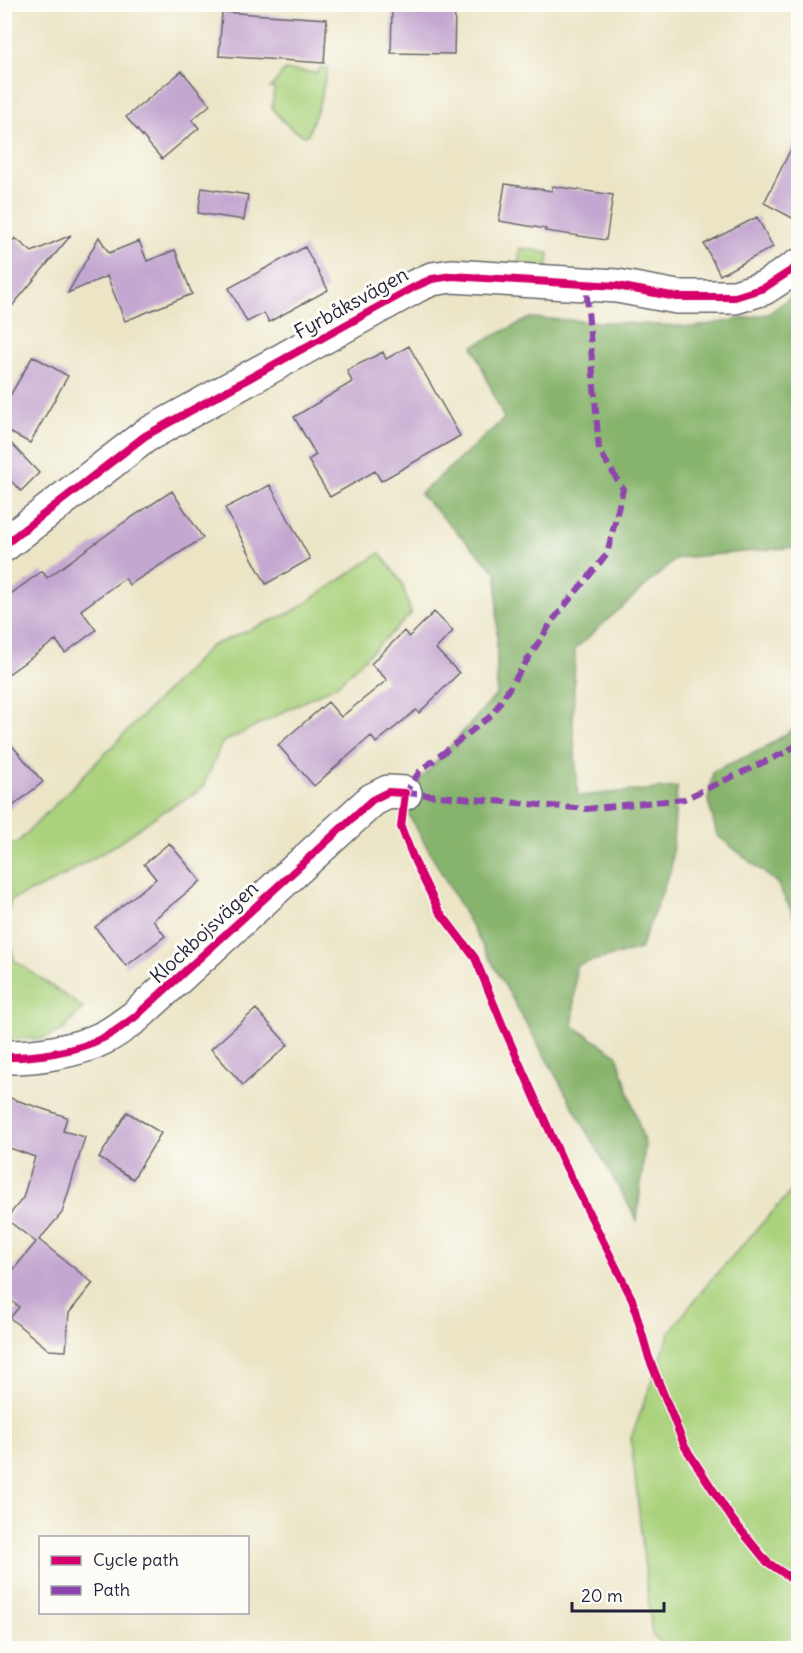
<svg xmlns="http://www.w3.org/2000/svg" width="803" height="1653" viewBox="0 0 803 1653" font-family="Delius,sans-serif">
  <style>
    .green { fill: #aad27d; stroke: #667a5c; stroke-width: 1.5 }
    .forest { fill: #87b46c; stroke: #546b54; stroke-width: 1.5 }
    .building { fill: #c4a7d0 }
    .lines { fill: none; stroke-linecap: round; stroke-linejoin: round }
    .street-casing { stroke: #68666c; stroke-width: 36 }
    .street { stroke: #fff; stroke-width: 33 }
    .quiet { stroke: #8e44ad; stroke-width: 6; stroke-dasharray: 12 6; stroke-linecap: butt }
    .cycleway-casing { stroke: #fdfcf7; stroke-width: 11 }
    .cycleway { stroke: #d6006c; stroke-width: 8 }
    .labels { text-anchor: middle; stroke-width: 6; stroke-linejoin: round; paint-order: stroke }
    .street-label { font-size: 20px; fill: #22223b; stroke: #fdfcf7 }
  </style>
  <rect width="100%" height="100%" fill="#fdfcf7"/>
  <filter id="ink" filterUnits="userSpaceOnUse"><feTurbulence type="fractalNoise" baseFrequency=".0167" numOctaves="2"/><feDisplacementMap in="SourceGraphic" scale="12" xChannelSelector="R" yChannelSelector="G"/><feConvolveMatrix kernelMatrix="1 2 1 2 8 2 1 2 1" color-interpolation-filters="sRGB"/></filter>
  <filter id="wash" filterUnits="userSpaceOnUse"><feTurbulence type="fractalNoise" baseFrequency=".008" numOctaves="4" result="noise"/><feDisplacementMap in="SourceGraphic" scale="24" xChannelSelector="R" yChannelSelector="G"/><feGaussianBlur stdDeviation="1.35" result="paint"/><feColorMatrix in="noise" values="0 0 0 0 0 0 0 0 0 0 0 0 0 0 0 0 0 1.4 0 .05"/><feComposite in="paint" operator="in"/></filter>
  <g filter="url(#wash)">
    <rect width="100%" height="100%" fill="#ebe5c6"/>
    <path class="green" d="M 320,68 L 328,68 L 318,108 L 308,134 L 306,136 C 292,132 281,120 272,108 L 274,88 L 270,88 L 285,70 L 317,73 Z
      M 520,248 L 549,253 L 547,270 L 518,267 Z
      M 380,553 L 402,583 L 411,614 L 337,685 L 222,743 L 202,789 L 159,814 L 117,844 L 53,882 L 11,900 L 5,923 L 14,960 L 83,1008 L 63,1030 L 42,1039 L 5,1038 L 5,840 L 16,844 L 211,646 L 292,612 Z
      M 798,1184 L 798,1648 L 667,1648 L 652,1635 L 631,1438 L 671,1330 L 710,1281 Z"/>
    <path class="forest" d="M 798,292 L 798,547 L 677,558 L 575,649 L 573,724 L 578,796 L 677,787 L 671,869 L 640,949 L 576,965 L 573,1026 L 617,1055 L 645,1144 L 637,1220 L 401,801 L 497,694 L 497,573 L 420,494 L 504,419 L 473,346 L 530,318 L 695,327 L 768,314 Z
      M 798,726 L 798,924 L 777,883 L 717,835 L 708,800 L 713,771 L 763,749 Z"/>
    <g id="blocks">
      <path class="building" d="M 392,10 L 455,11 L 454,54 L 391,53 Z
        M 222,12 L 327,19 L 324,63 L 219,56 Z
        M 182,71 L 210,105 L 192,120 L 199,128 L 162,159 L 126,117 Z
        M 798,135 L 798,221 L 764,203 Z
        M 505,184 L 552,191 L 552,186 L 613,195 L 606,240 L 545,231 L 546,229 L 499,221 Z
        M 202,188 L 248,195 L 244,220 L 198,213 Z
        M 757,217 L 773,247 L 720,275 L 704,244 Z
        M 71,235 L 4,316 L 4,251 L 15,238 L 32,252 Z
        M 99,237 L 109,253 L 139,241 L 147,261 L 175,250 L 192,294 L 125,321 L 107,276 L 68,293 Z
        M 305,247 L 328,290 L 269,322 L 264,313 L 247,322 L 229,288 Z
        M 409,346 L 460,436 L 381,481 L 375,471 L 330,497 L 308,460 L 316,455 L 294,417 L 352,382 L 347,370 L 383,352 L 386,359 Z
        M 33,356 L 68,376 L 30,443 L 4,429 L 4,406 Z
        M 4,436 L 39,473 L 21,491 L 4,474 Z
        M 270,485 L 310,559 L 266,584 L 225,508 Z
        M 172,491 L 203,538 L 129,585 L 125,578 L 81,610 L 96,630 L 65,653 L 56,640 L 4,677 L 4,599 L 42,571 L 47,578 L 123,523 Z
        M 434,612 L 453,631 L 436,649 L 459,673 L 419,713 L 416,710 L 376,743 L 371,736 L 314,786 L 278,745 L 328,702 L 341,717 L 387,680 L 371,664 L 404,631 L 409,637 Z
        M 4,736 L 43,782 L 4,813 Z
        M 169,843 L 201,881 L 153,920 L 165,936 L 126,966 L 95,927 L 156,879 L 144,864 Z
        M 256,1009 L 288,1045 L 243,1085 L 211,1049 Z
        M 4,1096 L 67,1117 L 63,1131 L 85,1137 L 62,1213 L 39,1240 L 93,1283 L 69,1313 L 66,1351 L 49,1350 L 10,1318 L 19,1307 L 4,1295 L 4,1281 L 36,1242 L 6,1219 L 23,1198 L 35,1157 L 4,1146 Z
        M 127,1112 L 161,1133 L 133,1179 L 99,1158 Z"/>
    </g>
  </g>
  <g filter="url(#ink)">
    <use href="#blocks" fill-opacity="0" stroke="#68666c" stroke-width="1.5"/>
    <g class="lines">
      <g class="street-casing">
        <path id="street" d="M 4,545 L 145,436 L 416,286 L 432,279 L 452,276 L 617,286 L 677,297 L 735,297 L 764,288 L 798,266
          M 4,1057 C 33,1058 78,1051 103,1038 C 114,1033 125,1024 135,1017 L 372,800 L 388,792 L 405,793"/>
      </g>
      <use href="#street" class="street"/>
      <path class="quiet" d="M 405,793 L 586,809 L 684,799 L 786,752 L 798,744
        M 404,796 L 405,793 L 420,771 L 492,715 L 553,620 L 607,554 L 623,489 L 599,450 L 586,284"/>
      <g class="cycleway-casing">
        <path id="cycleway" d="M 4,545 L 145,436 L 416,286 L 432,279 L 452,276 L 617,286 L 677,297 L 735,297 L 764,288 L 798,266
          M 4,1057 C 33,1058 78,1051 103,1038 C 114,1033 125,1024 135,1017 L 372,800 L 388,792 L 405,793 L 401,827 L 415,862 L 439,911 L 475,958 L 503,1026 L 562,1159 L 632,1299 L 649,1358 L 685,1447 L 732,1519 L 767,1562 L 798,1583"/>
      </g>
      <use href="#cycleway" class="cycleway"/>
    </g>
  </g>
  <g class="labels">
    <g class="street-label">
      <text transform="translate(351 303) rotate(-29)" y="7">Fyrbåksvägen</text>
      <text transform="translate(204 932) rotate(-43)" y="7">Klockbojsvägen</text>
    </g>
  </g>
  <rect width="803" height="1653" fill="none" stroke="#fdfcf7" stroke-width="24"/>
  <rect x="39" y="1536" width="210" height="78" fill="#fdfcf7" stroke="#a5a5ac" stroke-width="1.5"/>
  <rect x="51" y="1556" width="30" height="9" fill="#d6006c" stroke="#a5a5ac" stroke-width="1.5"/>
  <text x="93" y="1566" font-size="18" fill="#22223b">Cycle path</text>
  <rect x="51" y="1586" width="30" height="9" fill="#8e44ad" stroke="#a5a5ac" stroke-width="1.5"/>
  <text x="93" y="1596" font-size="18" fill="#22223b">Path</text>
  <path d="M572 1602v9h92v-9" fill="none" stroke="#22223b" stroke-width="3"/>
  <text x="581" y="1602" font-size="18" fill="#22223b" stroke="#fdfcf7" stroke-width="4.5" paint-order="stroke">20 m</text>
</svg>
